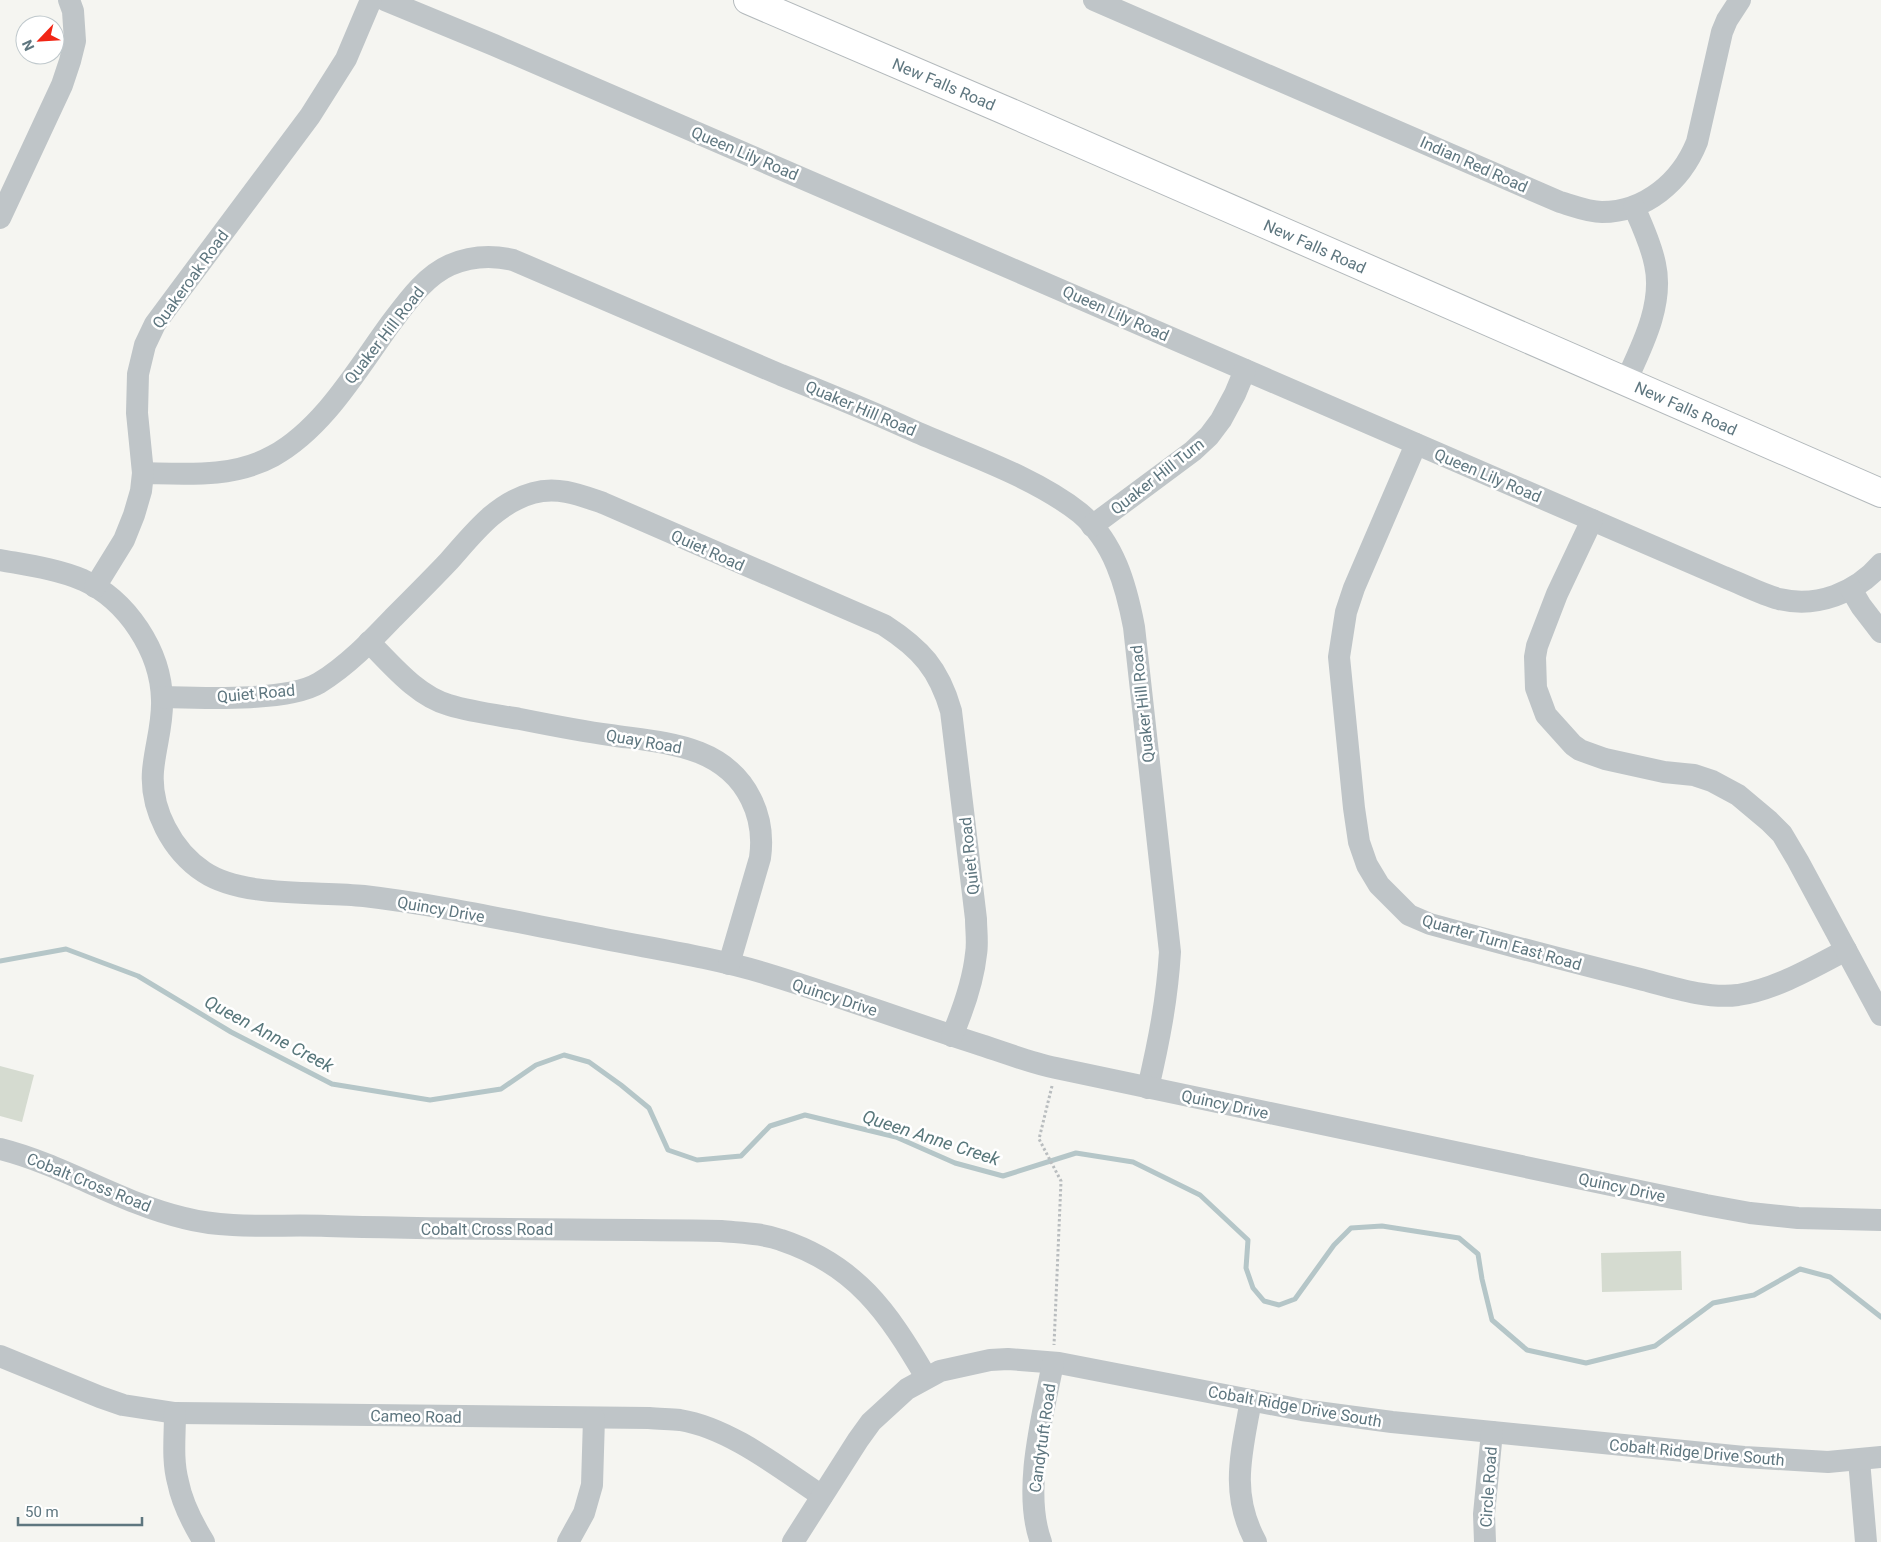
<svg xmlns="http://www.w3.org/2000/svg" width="1881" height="1542" font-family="Roboto,sans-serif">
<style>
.green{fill:#d5dbd0}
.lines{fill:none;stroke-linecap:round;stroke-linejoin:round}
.stream{stroke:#b5c6c8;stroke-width:5}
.major-casing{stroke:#b3b9bc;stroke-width:30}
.path{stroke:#b9bdbf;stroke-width:3;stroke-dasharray:2.5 2.5;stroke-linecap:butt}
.minor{stroke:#bfc5c8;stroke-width:22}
.major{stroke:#fff;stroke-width:28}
.labels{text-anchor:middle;stroke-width:5;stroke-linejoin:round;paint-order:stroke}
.street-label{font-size:16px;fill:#5e767f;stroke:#fff}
.water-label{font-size:18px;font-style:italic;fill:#58777b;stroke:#fff}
</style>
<rect width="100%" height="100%" fill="#f5f5f1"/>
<g class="green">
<polygon points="0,1066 34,1075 22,1122 0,1116"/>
<polygon points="1681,1251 1682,1290 1602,1292 1601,1253"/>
</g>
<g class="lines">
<polyline class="stream" points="0,961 66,949 138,976 231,1032 332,1084 430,1100 501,1089 536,1065 564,1055 589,1062 621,1085 649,1108 668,1150 697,1160 741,1156 770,1126 805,1115 896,1137 955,1163 1003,1176 1076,1153 1133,1162 1200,1195 1248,1240 1246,1268 1253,1288 1264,1301 1279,1305 1295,1299 1334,1245 1351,1228 1382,1226 1459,1238 1478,1254 1482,1279 1492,1320 1527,1350 1586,1363 1655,1346 1713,1303 1754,1295 1800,1269 1830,1277 1881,1317"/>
<defs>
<polyline id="major" points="748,0 1002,109 1881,493"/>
</defs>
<use href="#major" class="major-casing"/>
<polyline class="path" points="1052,1086 1039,1139 1061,1181 1054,1345"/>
<g class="minor">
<path d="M385,0L494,45L1724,577C1742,584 1761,594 1779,599C1817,608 1856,593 1881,564"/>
<path d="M1094,0L1560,202C1574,206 1588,212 1602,212C1645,212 1681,182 1697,142L1722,32L1727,20L1740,0"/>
<polyline points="0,218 62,85 70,61 75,41 73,11 69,0"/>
<path d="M1626,381C1642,346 1664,304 1655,264C1651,244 1642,225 1634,207"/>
<path d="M1416,444L1354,588L1346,612L1339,657L1354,808L1359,842L1367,865L1379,885L1409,915L1430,924C1500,943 1570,962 1640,979C1671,987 1706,999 1738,995C1776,989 1812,968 1846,950"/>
<path d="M143,473C188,474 233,478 273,456C324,428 358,368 391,323C407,302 425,276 450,265C471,256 492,255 513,260C603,298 692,337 781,375C826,393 870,411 914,431C966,454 1035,477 1080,513C1114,542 1126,585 1134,627L1170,952C1167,1000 1159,1041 1148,1088"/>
<polyline points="1592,520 1557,594 1537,646 1535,657 1536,688 1546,715 1573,745 1580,750 1605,759 1664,772 1694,775 1712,781 1738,795 1769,821 1782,834 1798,861 1881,1015"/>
<polyline points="1092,526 1193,451 1209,436 1221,420 1235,394 1245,370"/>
<path d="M0,560C27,565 57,569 83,580C127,600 161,651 162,700C163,724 155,747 153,771C150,809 172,851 204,872C243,898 318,891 364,896C440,905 515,922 590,936C648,948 707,956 764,973C837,995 908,1022 981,1045C1006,1053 1031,1063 1056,1068L1706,1205L1750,1213L1798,1218L1881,1220"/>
<polyline points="95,587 124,540 134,515 141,491 143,473 137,413 138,374 145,345 155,324 178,293 310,116 346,59 371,0"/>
<polyline points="1851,589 1861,606 1881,632"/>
<path d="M369,642C392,665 417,696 449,705C472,712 497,715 520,719C550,725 580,731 610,735C663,743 724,744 751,799C761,819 763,837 760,858L729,964"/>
<path d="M162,697C202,698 287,702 319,683C347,666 371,641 393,618C412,599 431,580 449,561C473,534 496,503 533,493C558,486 580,495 603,503L884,625C921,649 939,669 951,711L976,919C976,930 978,943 976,954C973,983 963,1010 952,1036"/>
<path d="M0,1149C64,1165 120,1203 184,1218C230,1230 280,1224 327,1226C458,1230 590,1229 721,1231C741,1233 762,1233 781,1240C856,1265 888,1312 926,1377"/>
<path d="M0,1356L100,1397L123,1405L175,1413L649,1418C659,1419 670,1419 680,1420C730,1428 781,1469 822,1496"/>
<path d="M1251,1400C1242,1451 1229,1493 1256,1542"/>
<path d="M175,1413C175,1436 172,1460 178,1482C182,1503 193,1524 204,1542"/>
<polyline points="1859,1460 1866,1542"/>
<polyline points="568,1542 584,1513 592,1485 594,1418"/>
<polyline points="793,1542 858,1440 871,1422 907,1389 940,1371 990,1360 1008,1359 1059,1363 1302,1410 1392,1422 1744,1457 1828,1462 1881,1457"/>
<path d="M1041,1542C1022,1491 1043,1415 1053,1363"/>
<polyline points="1485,1542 1484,1514 1492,1432"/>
</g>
<use href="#major" class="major"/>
</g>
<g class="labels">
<g class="street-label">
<text transform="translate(944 84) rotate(23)" y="6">New Falls Road</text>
<text transform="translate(745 153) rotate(23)" y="6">Queen Lily Road</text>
<text transform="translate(1474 164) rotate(24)" y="6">Indian Red Road</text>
<text transform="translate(1315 246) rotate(24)" y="6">New Falls Road</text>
<text transform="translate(190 279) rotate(-54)" y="6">Quakeroak Road</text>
<text transform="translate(1116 313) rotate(24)" y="6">Queen Lily Road</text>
<text transform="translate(384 335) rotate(-52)" y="6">Quaker Hill Road</text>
<text transform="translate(861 408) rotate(23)" y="6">Quaker Hill Road</text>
<text transform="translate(1686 408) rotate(24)" y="6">New Falls Road</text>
<text transform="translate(1488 475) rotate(23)" y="6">Queen Lily Road</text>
<text transform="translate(1157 476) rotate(-38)" y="6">Quaker Hill Turn</text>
<text transform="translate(708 550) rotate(24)" y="6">Quiet Road</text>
<text transform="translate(256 693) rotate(-5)" y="6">Quiet Road</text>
<text transform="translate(1142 704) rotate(-96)" y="6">Quaker Hill Road</text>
<text transform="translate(644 741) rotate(10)" y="6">Quay Road</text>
<text transform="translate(969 856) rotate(-96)" y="6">Quiet Road</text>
<text transform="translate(441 909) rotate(10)" y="6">Quincy Drive</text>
<text transform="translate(1502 942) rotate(16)" y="6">Quarter Turn East Road</text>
<text transform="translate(835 997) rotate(18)" y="6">Quincy Drive</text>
<text transform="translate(1225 1104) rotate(12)" y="6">Quincy Drive</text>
<text transform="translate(89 1182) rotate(22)" y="6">Cobalt Cross Road</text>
<text transform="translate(1622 1187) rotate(12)" y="6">Quincy Drive</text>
<text x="487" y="1235">Cobalt Cross Road</text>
<text transform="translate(1295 1406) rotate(10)" y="6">Cobalt Ridge Drive South</text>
<text transform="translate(416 1416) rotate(1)" y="6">Cameo Road</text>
<text transform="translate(1042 1438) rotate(-82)" y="6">Candytuft Road</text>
<text transform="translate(1697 1452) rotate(5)" y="6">Cobalt Ridge Drive South</text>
<text transform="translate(1488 1487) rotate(-86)" y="6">Circle Road</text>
</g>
<g class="water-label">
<text transform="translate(269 1034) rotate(28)" y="6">Queen Anne Creek</text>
<text transform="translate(931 1138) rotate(18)" y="6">Queen Anne Creek</text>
</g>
</g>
<g transform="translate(40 40) rotate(245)"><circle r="24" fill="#ffffff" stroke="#bfc8cc"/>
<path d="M0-4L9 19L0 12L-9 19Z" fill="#f12515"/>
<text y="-8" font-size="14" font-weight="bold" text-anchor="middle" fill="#5e767f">N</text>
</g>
<path d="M18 1517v8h124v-8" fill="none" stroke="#5e767f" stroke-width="2.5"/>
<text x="25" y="1517" font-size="15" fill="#5e767f" stroke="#ffffff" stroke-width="4" paint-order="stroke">50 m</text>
</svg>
